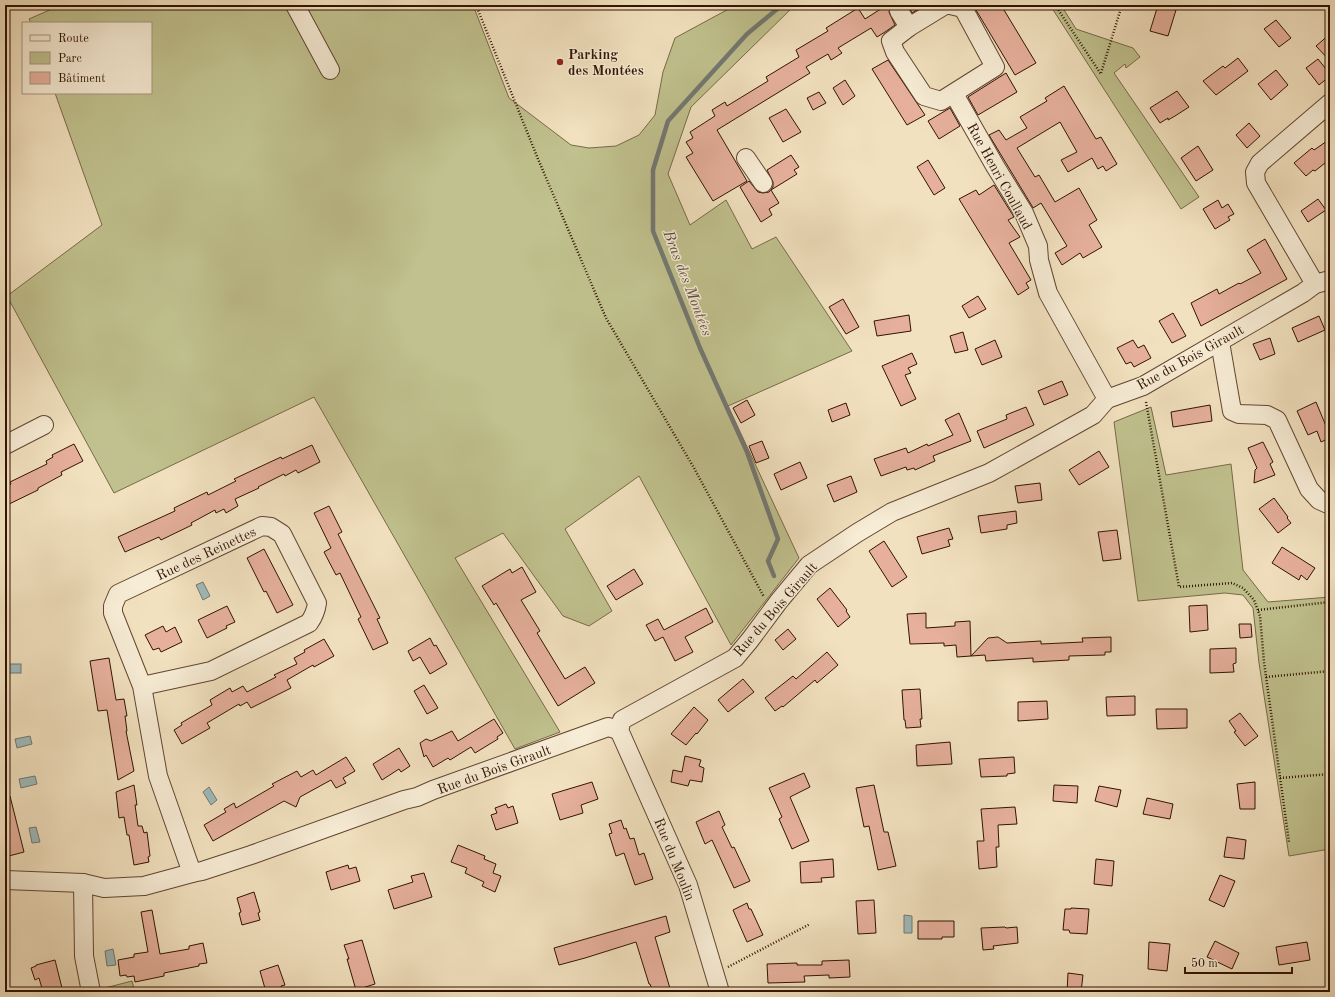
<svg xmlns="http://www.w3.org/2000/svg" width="1335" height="997" font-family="'Old Standard TT',serif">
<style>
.green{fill:#c0c18e;stroke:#786a48}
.water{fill:#9fbbbc;stroke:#737872}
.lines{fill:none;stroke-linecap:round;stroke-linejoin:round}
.stream{stroke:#737872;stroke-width:4.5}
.building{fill:#e6b09c;stroke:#311302}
.minor-casing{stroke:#614631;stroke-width:20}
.path{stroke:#311302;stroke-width:2.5;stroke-dasharray:1 2;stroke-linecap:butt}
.minor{stroke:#f7ecd5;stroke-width:18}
.poi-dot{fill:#8f2418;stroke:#f7ecd5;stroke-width:1.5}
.labels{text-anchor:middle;stroke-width:3;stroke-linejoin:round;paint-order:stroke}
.poi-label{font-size:14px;font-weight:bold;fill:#311302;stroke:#f7ecd5;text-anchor:start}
.street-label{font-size:14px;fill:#311302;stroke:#f7ecd5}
.water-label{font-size:15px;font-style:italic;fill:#584e43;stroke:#f7ecd5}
</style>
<rect width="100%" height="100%" fill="#f2e1bf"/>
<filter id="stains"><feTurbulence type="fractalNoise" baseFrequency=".005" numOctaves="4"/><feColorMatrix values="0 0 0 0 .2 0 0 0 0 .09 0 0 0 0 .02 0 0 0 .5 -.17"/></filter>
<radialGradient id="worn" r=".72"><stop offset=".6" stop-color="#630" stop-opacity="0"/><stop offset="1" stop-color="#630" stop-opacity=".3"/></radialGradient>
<g class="green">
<polygon points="61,5 473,5 509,98 571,145 589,148 616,146 639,135 655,115 663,72 675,38 736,5 795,5 691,107 668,174 690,225 726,200 752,249 776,237 852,351 728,406 799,558 731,645 639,476 565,529 612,611 589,626 563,616 503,533 455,558 560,732 515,749 314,397 114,493 7,296 102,225 55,93 151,93 151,23 31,23 29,19"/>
<polygon points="1050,5 1061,5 1076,29 1133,48 1140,57 1126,68 1125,64 1114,73 1199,197 1181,209"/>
<polygon points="1151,407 1166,475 1231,464 1243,570 1268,602 1330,597 1330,849 1289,856 1259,663 1253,608 1243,595 1225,593 1138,601 1114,422"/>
<polygon points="132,981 135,992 102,992 101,989"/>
</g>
<g class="water">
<polygon points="203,582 210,596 203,600 196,585"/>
<rect x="5" y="664" width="16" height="9"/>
<polygon points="30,736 32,744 17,748 15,739"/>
<polygon points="35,776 37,784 21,788 19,779"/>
<polygon points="209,787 217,800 211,805 203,792"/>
<polygon points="36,827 40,842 32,843 29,828"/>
<polygon points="904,915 912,916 912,933 904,933"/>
<polygon points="113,949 116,965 107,966 105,951"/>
</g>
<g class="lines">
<polyline class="stream" points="774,576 768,561 778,539 747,452 700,348 653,231 653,170 668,121 747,34 782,5"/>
</g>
<g class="building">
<polygon points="887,5 891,5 889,12 895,25 885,32 877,37 871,28 838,48 842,53 831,60 828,54 806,67 810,73 717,130 747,181 713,201 686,157 693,153 686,142 693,138 690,132 715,116 712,110 725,102 727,106 768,81 766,77 799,57 796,50 828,31 826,28 858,8 865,19"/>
<polygon points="908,5 925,5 912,13"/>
<polygon points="973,5 1001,5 1036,63 1015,75"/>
<polygon points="1158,5 1176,10 1168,36 1150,31"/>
<polygon points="1276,20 1291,38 1279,47 1264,29"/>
<polygon points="1330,34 1330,61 1316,46"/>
<polygon points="1238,58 1248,71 1216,95 1203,81 1223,66 1225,68"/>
<polygon points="1318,59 1330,74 1330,76 1319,85 1306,68"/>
<polygon points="888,60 925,115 907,125 872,69"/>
<polygon points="1276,70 1288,85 1271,100 1258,84"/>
<polygon points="1006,73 1017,92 978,115 968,97"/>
<polygon points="845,80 855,96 843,105 833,88"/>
<polygon points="1064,86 1096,139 1101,137 1117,164 1106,171 1103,166 1098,169 1092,158 1068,172 1061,160 1077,152 1060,122 1017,148 1035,177 1039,175 1055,202 1079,188 1097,220 1089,225 1102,247 1083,258 1080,253 1062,265 1055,253 1067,246 1041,203 1033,208 1032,206 989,135 999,130 1006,140 1027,128 1020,117 1047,101 1045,98"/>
<polygon points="1177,91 1189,107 1175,116 1168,120 1168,118 1160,123 1150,108"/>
<polygon points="819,92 826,103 813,110 807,98"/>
<polygon points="950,108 960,126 939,139 928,121"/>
<polygon points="786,109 801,132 783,142 769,118"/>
<polygon points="1249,123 1260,136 1247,148 1236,135"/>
<polygon points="1330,139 1330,159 1315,171 1313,170 1306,176 1294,163 1312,148 1314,150"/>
<polygon points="1198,146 1213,170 1196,181 1181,158"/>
<polygon points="791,155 799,167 794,170 797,174 771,190 779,203 769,209 772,215 761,222 740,187 749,181 758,192 763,193 769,192 773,187 773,182 767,170"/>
<polygon points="928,160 945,188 934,195 917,167"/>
<polygon points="994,185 1014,217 1008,220 1020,237 1009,243 1031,280 1026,283 1029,288 1018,295 959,199 976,190 979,195"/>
<polygon points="1318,199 1326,210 1308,222 1301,211"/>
<polygon points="1218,200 1222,208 1228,204 1234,214 1228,217 1230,220 1215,229 1203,209"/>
<polygon points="1265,239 1287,279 1201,326 1191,303 1217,289 1219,294 1239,283 1240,284 1261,273 1247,250"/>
<polygon points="978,296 986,309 969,318 962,306"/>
<polygon points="843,299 859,327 846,334 829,307"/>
<polygon points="1173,313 1186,336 1172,343 1159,321"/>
<polygon points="909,315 911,331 877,336 874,321"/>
<polygon points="1319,316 1325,330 1298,342 1292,328"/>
<polygon points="963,332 968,350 955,353 950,336"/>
<polygon points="1270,338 1275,354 1260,360 1253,344"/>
<polygon points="995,340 1002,357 982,365 975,349"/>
<polygon points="1133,340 1138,348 1144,345 1151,358 1134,367 1131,362 1126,364 1117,348"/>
<polygon points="912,353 917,364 908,368 911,373 905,375 916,399 901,406 882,366"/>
<polygon points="1062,381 1068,395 1044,405 1038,391"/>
<polygon points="747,400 755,415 741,423 733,408"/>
<polygon points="1316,402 1326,426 1330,425 1330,438 1321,442 1317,431 1308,435 1297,411"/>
<polygon points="846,403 850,415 832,422 828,410"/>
<polygon points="1210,405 1212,421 1173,427 1171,412"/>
<polygon points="1026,407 1034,425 984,448 977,431 1007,419 1006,415"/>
<polygon points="959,413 971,441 933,456 935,461 926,465 915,470 914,468 907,470 906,467 881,476 874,459 906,448 908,453 927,444 928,446 953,435 945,420"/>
<polygon points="762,441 769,458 756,463 749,446"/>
<polygon points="1263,442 1273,462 1270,464 1275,475 1254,483 1255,470 1257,468 1248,448"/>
<polygon points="74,444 83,461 61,472 62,475 38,488 38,490 5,506 5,487 11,484 10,482 47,464 46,461 53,457 52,455"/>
<polygon points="312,445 320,462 298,473 296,470 285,476 284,474 258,487 259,488 235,499 238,506 226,513 224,509 216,513 215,510 191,523 192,525 161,540 159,537 125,552 118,537 175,511 174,508 207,492 208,495 236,481 234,479 281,457 282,459"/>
<polygon points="1099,451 1109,467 1079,485 1069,470"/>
<polygon points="800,462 807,478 781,490 774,474"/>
<polygon points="851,476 857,492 834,502 827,485"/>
<polygon points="1040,483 1042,500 1018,503 1015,486"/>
<polygon points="1274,498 1288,517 1287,518 1291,523 1278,533 1259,509"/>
<polygon points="329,506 342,532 338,534 380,618 377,619 388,643 373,650 358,619 361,617 340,573 336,575 324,552 331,548 314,513"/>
<polygon points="1016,511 1017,523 1007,525 1007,529 981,533 978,516"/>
<polygon points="949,528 953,539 948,540 950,546 922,554 917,537"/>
<polygon points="1117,530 1121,559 1103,561 1098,532"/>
<polygon points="884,541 907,577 892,587 869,551"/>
<polygon points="1282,547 1315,568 1307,580 1301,575 1299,580 1272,563"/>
<polygon points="264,549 293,605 277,613 266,591 264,592 247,558"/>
<polygon points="522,567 536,592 521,600 540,631 537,633 565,679 585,667 595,683 558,706 496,603 494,605 482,586 510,569 512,573"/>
<polygon points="634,569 643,584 616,600 607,586"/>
<polygon points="830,588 847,610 846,611 850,617 838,627 817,599"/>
<polygon points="1207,605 1208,630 1190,632 1189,606"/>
<polygon points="227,606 235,622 226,626 227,628 207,638 198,620"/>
<polygon points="706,608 713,622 685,637 693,652 675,661 663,637 655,641 646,625 658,619 664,630"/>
<polygon points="926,613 926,628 955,626 955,622 970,621 971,656 988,638 998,637 1007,643 1041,641 1041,644 1083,642 1082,638 1111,637 1111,652 1105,652 1105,655 1069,656 1069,660 1033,662 1033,658 986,661 985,655 957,657 956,645 944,646 944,643 910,644 907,614"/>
<polygon points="1239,624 1251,624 1252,637 1240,638"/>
<polygon points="163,626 166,632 175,627 182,642 161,652 159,648 153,650 145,635"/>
<polygon points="788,629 796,639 783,650 775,640"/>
<polygon points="430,638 434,646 436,645 447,664 430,674 420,657 413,661 408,651"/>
<polygon points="324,639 334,656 314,667 313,665 287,680 291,688 251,708 247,702 240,706 239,704 207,723 210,728 182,744 174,730 182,725 181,723 212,705 210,700 230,688 232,692 243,686 247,692 276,677 274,675 297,664 294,658 305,652 304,650"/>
<polygon points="1236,648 1236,663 1233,664 1234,672 1210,673 1210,649"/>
<polygon points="827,652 838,665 817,683 815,680 783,707 782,706 775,711 765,698 793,676 796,679"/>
<polygon points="109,658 116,700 124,699 127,716 125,716 127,731 126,731 134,771 118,780 107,710 98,711 90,661"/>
<polygon points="743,679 754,692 728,712 718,700"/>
<polygon points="424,685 438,708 427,714 414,691"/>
<polygon points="920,689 922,719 920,719 921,727 906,728 905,720 904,720 902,690"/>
<polygon points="1135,696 1135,715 1107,716 1106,697"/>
<polygon points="1047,701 1048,719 1018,721 1018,702"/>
<polygon points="694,707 708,720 697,734 696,733 686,745 671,734"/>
<polygon points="1156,709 1187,709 1187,728 1157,729"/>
<polygon points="1240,713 1258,736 1245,746 1234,732 1236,731 1229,721"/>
<polygon points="494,719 503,733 497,737 498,739 475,753 471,747 450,760 448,758 433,767 426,755 424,757 420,743 426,739 431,741 452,731 458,741"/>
<polygon points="950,742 952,764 917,766 916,745"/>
<polygon points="399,748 410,766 401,772 399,769 382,780 373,764"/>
<polygon points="685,756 701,760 699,766 704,768 702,782 690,780 688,786 671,782 673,770 682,772"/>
<polygon points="346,757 355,771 343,778 346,783 336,788 331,780 300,797 296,807 284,801 213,841 204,825 226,812 224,809 234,803 236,808 274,786 272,784 297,771 301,777 313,770 316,775"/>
<polygon points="1014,757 1015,773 1007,774 1007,776 981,777 979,759"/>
<polygon points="804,773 810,787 790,797 809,841 792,849 779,819 782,817 769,788"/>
<polygon points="592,782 598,799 581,805 583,813 560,820 552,794"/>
<polygon points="1255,782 1255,809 1240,809 1237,784"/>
<polygon points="134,785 137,805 135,805 138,826 142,826 144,833 147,832 150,856 148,857 149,862 134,865 129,835 127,835 124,817 119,818 116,792"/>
<polygon points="874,785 884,832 888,832 896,866 878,870 869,826 864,827 856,788"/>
<polygon points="1054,785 1078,786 1077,803 1053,801"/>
<polygon points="1099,786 1121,790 1117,807 1095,801"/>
<polygon points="5,796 10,796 24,852 5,857"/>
<polygon points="1147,798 1173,804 1170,819 1143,814"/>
<polygon points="506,804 508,808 513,806 518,823 496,830 491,815 497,813 495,808"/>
<polygon points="1015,807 1017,824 998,825 999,847 996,847 997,867 979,869 977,841 984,841 981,809"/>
<polygon points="719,811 725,825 722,827 732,848 734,847 750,881 734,888 712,840 705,844 696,822"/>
<polygon points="621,820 624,829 626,828 630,839 634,838 639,855 644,853 653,879 635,885 624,853 616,856 609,834 612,833 609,824"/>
<polygon points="1227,837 1246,840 1244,859 1224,857"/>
<polygon points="458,845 485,856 484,859 496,864 493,873 501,876 495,892 482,886 484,882 465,873 467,868 451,862"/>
<polygon points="833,859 834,877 821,878 822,882 801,883 800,862"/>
<polygon points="1096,859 1114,861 1112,886 1094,884"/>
<polygon points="348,865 349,869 356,867 360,881 331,890 326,872"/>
<polygon points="424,873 432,897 394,909 388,890 413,882 411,876"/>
<polygon points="1220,875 1235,881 1224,907 1209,900"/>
<polygon points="254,892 260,912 258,913 260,920 242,925 239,913 241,912 237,898"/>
<polygon points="874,900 876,933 858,934 856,901"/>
<polygon points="747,903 749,909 751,909 763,935 747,942 733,910"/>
<polygon points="1071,908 1089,909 1087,934 1070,933 1069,930 1063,930 1065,909 1071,909"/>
<polygon points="152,910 160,954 189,949 189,946 203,943 207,963 199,964 199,966 164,973 164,976 135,982 134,976 127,977 126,975 120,976 118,960 134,957 134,954 148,952 141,912"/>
<polygon points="666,916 670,932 655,937 671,992 653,992 650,984 649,984 636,942 585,958 559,965 554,948"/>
<polygon points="918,921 954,921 954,937 942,937 942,939 918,939"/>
<polygon points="1005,927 1006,928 1017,927 1018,943 993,946 994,949 983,950 981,928"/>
<polygon points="362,940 375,984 356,990 347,959 349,959 344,945"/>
<polygon points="1215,941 1239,953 1232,969 1207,957"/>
<polygon points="1149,942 1170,944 1167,971 1148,969"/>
<polygon points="1307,942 1310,960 1279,965 1276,947"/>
<polygon points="55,960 63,992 43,992 39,978 35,980 31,968 36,966 36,965"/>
<polygon points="849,960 850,977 829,978 829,975 804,976 805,982 768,983 767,964 797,963 797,965 822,965 822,961"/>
<polygon points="278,965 285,985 281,986 283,992 266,992 260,971"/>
<polygon points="1068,973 1083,975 1081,992 1067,992"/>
</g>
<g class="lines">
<defs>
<g id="minor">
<polyline points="295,5 330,70"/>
<polyline points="945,5 909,27 891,41 895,52 924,96 941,101 995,67 963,8 950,5"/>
<polyline points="899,11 909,27"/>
<polyline points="954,94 995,166 1024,213 1038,246 1039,260 1048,293 1107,399"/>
<polyline points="746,158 763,183"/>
<polyline points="1315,284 1256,183 1255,172 1260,163 1330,103"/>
<polyline points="1220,342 1232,411 1239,414 1267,415 1277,420 1309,489 1319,500 1330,505"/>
<polyline points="5,445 44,425"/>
<path d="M142,686L113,613V606L118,594L262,526L271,527L282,534L317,603C316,611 314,616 309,623L211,671L142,686L158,776L192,873"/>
<polyline points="619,730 622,720 735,658 750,640 779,601 809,565 857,533 892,512 989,473 1093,415 1107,399 1143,386 1303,293 1315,284 1330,280"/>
<polyline points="619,730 688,885 720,992"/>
<polyline points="5,880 83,883 104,888 144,886 192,873 202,871 251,855 404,800 417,797 433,790 608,727 619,730"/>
<polyline points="83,883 84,956 91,992"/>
</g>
</defs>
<use href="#minor" class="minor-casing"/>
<g class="path">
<polyline points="476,5 538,159 606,318 694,468 764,597"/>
<polyline points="1055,5 1101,74"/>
<polyline points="1101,73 1122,5"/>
<polyline points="1146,402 1179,587 1232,583 1243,588 1254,600 1260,616 1264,662 1289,842"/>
<polyline points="1258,610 1330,602"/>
<polyline points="1266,677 1330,671"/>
<polyline points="1280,778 1330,774"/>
<polyline points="728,967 810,924"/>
</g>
<use href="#minor" class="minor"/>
</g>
<circle class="poi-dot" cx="560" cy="62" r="4"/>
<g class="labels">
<g class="poi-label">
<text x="568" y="59">Parking<tspan x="568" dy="16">des Montées</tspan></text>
</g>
<g class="street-label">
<text transform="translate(1000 176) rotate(61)" y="5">Rue Henri Coullaud</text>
<text transform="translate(1190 357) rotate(-29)" y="5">Rue du Bois Girault</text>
<text transform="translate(206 553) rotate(-25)" y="5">Rue des Reinettes</text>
<text transform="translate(775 609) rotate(-49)" y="5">Rue du Bois Girault</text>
<text transform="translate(494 769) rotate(-20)" y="5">Rue du Bois Girault</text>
<text transform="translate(675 859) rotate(68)" y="5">Rue du Moulin</text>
</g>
<g class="water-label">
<text transform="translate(688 283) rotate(69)" y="5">Bras des Montées</text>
</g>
</g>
<rect width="1335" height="997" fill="none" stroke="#f2e1bf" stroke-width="20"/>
<rect x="6" y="6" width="1323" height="985" fill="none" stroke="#311302" stroke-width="2"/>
<rect x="10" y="10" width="1315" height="977" fill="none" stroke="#311302"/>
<rect x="22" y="22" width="130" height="72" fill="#f7ecd5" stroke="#a89581"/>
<rect x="30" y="35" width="20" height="6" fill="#f7ecd5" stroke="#a89581"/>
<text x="58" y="42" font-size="12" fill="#311302">Route</text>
<rect x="30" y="52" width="20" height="12" fill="#c0c18e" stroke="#a89581"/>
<text x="58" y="62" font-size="12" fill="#311302">Parc</text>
<rect x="30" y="72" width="20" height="12" fill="#e6b09c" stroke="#a89581"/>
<text x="58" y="82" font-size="12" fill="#311302">Bâtiment</text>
<path d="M1185 967v6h107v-6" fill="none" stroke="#311302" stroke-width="2"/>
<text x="1191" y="967" font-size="12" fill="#311302" stroke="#f7ecd5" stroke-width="3" paint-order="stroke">50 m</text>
<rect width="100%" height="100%" filter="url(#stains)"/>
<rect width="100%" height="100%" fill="url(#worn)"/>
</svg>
